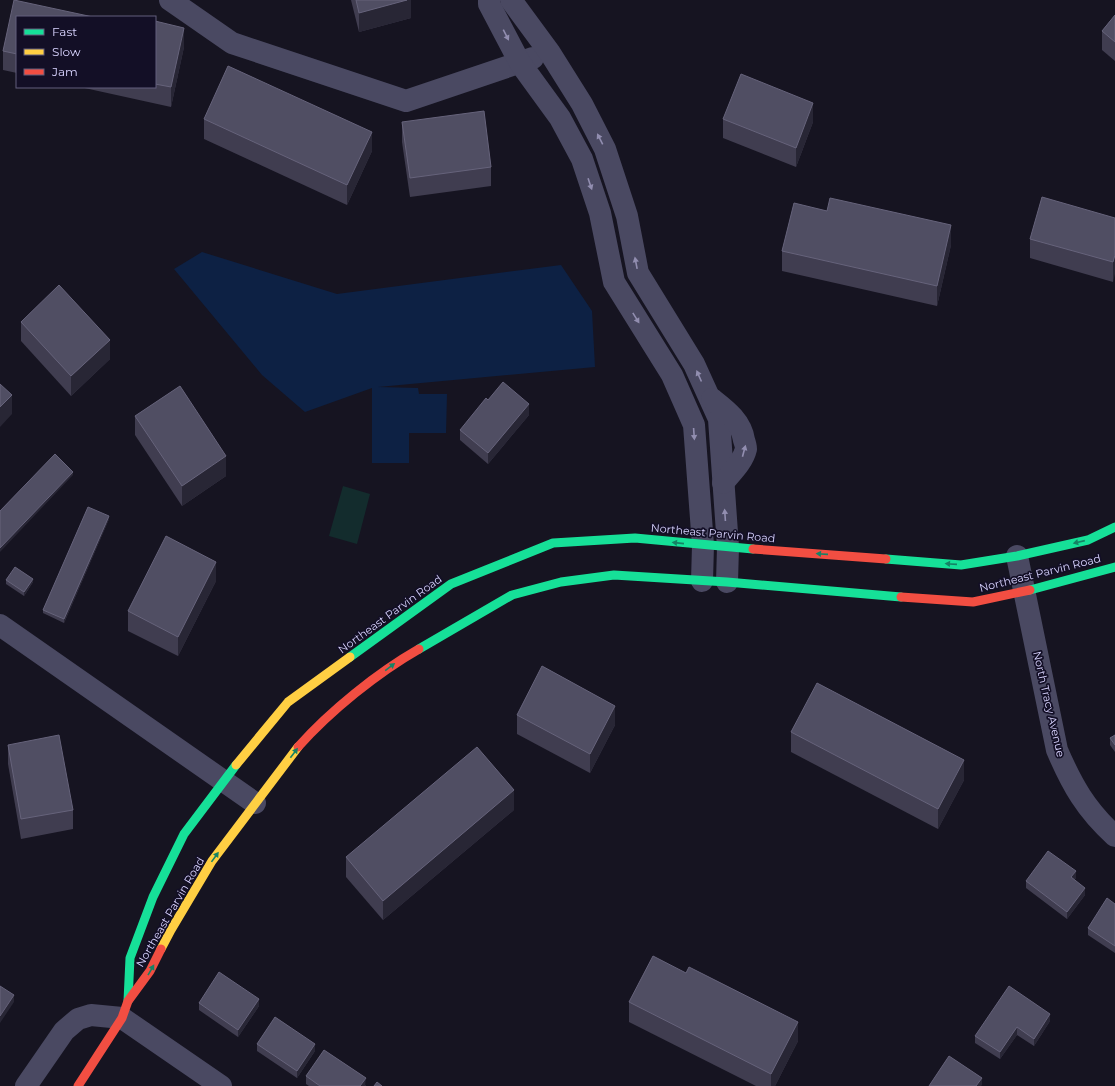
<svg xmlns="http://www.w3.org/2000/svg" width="1115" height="1086" font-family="Montserrat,sans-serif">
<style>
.green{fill:#132c2d}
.water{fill:#0d2144}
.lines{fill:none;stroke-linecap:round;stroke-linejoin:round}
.street{stroke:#4a4962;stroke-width:22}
.fast{stroke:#16e098;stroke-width:9}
.slow{stroke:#ffcf43;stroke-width:9}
.jam{stroke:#f24e42;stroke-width:9}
.wall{fill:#403d50}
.shaded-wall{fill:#282635}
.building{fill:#504e63;stroke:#66637b}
.oneway{fill:#928eb0}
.oneway2{fill:#158265}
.labels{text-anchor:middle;stroke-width:3.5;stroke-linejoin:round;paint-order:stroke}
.street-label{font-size:11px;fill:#d9d4ff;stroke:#130f26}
</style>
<rect width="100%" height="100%" fill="#161421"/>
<polygon class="green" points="343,486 370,494 357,544 329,536"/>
<polygon class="water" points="202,252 337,294 561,265 592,311 595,367 378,387 418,388 419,394 447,394 446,433 409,433 409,463 372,463 372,388 305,412 262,375 174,269"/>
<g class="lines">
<g class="street">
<polyline points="170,0 232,43 406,101 533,58"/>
<polyline points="489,0 489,4 520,63 560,118 582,159 600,213 614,282 672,375 694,425 703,545 702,581"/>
<polyline points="511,0 550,53 582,104 605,149 627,216 638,273 694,364 719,419 728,547 727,582"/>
<path d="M712,399C726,410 741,421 744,440C745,443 746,446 746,449C743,462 731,473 723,483"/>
<path d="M1017,556L1057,750C1072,785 1086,810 1115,836"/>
<polyline points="0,625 255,803"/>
<polyline points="26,1086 64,1031 78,1019 91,1015 122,1018 221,1086"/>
</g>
<g class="fast">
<polyline points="886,559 961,565 1017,556 1088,540 1115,527"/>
<polyline points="1030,590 1115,567"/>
<polyline points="419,649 512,595 561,582 614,575 727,582 901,597"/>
<polyline points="350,657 451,584 553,543 635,538 753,549"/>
<polyline points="128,1001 130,958 153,897 184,834 236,765"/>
</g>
<g class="slow">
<polyline points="236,765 288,702 350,657"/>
<polyline points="161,949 171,930 212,861 298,747"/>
</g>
<g class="jam">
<polyline points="753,549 886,559"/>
<polyline points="901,597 973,602 1030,590"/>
<path d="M298,747C330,711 377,673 419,649"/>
<polyline points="78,1086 122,1018 128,1001 150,971 161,949"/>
</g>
</g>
<g class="wall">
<polygon points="351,0 411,0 411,18 359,32"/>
<polygon points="1115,15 1115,61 1102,50 1102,31"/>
<polygon points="17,17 17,73 3,70 3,51"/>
<polygon points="155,21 184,47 171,107 80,87 155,87"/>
<polygon points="204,119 372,151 347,205 204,139"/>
<polygon points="723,119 813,122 796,167 723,138"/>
<polygon points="402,122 491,167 491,186 410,197 402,142"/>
<polygon points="1115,218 1113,282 1030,258 1030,239"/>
<polygon points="951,245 937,306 782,271 782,251"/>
<polygon points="21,322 110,359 71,396 21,341"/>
<polygon points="529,415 488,464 460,440 460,430"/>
<polygon points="135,416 226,476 182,506 135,435"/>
<polygon points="109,519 64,623 43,613 43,610"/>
<polygon points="6,580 33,582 24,596 6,584"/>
<polygon points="216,581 178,656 128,631 128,611"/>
<polygon points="517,715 615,725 590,773 517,734"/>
<polygon points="791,732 964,780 938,829 791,752"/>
<polygon points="1115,735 1115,752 1110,745 1110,738"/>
<polygon points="8,745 73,810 73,829 21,839 8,764"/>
<polygon points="514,810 383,920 346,877 346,857"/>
<polygon points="1076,878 1074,880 1085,895 1067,919 1026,888 1026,881"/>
<polygon points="1115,904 1115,953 1088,935 1088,928"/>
<polygon points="629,1002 798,1041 775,1086 756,1086 629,1022"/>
<polygon points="199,1003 259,1006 238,1037 199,1010"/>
<polygon points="1050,1021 1034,1046 1017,1035 1000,1059 975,1043 975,1036"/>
<polygon points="257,1044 315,1051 297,1078 257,1051"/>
<polygon points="306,1076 366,1085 365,1086 309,1086 306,1084"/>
</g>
<g class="shaded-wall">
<polygon points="407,0 411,0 411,18 359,32 359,13"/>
<polygon points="184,28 184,47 171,107 171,87"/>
<polygon points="813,103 813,122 796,167 796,148"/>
<polygon points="372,132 372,151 347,205 347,185"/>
<polygon points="951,225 951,245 937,306 937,286"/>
<polygon points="1115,255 1115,274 1113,282 1113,262"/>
<polygon points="110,340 110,359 71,396 71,376"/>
<polygon points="12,395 12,414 0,427 0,407"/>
<polygon points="529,404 529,415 488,464 488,453"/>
<polygon points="226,456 226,476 182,506 182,486"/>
<polygon points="73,472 73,475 0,552 0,548"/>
<polygon points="109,516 109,519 64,623 64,619"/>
<polygon points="216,562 216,581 178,656 178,637"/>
<polygon points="33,579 33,582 24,596 24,592"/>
<polygon points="615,706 615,725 590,773 590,754"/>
<polygon points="964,760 964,780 938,829 938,809"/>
<polygon points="514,790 514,810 383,920 383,901"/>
<polygon points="1076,871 1076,878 1071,885 1071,877"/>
<polygon points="1085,888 1085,895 1067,919 1067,912"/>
<polygon points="14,995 14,1002 0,1023 0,1016"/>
<polygon points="259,999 259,1006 238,1037 238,1030"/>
<polygon points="1050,1014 1050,1021 1034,1046 1034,1039"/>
<polygon points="798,1022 798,1041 775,1086 771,1086 771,1074"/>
<polygon points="1017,1027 1017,1035 1000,1059 1000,1052"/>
<polygon points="315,1044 315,1051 297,1078 297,1071"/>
<polygon points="366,1078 365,1086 360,1086"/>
<polygon points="982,1078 982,1085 981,1086 976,1086"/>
</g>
<g class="building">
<polygon points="14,0 93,17 17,17 17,54 3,51"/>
<polygon points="356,0 407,0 359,13"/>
<polygon points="1115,15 1115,42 1102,31"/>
<polygon points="155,21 184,28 171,87 155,84"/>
<polygon points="228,66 372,132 347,185 204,119"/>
<polygon points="741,74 813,103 796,148 723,119"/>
<polygon points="484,111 491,167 410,178 402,122"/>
<polygon points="1042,197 1115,218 1115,255 1113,262 1030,239"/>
<polygon points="830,198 951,225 937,286 782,251 794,203 827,211"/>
<polygon points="59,285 110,340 71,376 21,322"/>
<polygon points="503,382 529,404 488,453 460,430 486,398 488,400"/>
<polygon points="0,384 12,395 0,407"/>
<polygon points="180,386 226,456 182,486 135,416"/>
<polygon points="55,454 73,472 0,548 0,511"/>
<polygon points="88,507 109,516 64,619 43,610"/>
<polygon points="166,536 216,562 178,637 128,611"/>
<polygon points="15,567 33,579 24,592 6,580"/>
<polygon points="542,666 615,706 590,754 517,715"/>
<polygon points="817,683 964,760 938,809 791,732"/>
<polygon points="59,735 73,810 21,819 8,745"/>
<polygon points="1115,735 1115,745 1110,738"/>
<polygon points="477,747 514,790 383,901 346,857"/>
<polygon points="1048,851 1076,871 1071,877 1085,888 1067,912 1026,881"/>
<polygon points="1107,898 1115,904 1115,946 1088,928"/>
<polygon points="653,956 686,973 689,967 798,1022 771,1074 629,1002"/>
<polygon points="219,972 259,999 238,1030 199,1003"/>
<polygon points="0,986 14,995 0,1016"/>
<polygon points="1009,986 1050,1014 1034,1039 1017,1027 1000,1052 975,1036"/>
<polygon points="275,1017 315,1044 297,1071 257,1044"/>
<polygon points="324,1050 366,1078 360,1086 320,1086 306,1076"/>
<polygon points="949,1056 982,1078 976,1086 929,1086"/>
<polygon points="377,1082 382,1086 374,1086"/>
</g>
<defs><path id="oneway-solid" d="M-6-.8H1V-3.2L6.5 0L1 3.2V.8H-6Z"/></defs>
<g class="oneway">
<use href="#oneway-solid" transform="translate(506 35) rotate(63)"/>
<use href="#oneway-solid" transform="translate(600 139) rotate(-117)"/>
<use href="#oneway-solid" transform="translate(590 184) rotate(71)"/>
<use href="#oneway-solid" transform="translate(636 263) rotate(-101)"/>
<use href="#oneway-solid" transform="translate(636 318) rotate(58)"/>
<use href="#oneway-solid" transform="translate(699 376) rotate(-114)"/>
<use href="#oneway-solid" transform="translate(694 434) rotate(86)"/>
<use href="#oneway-solid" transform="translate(744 451) rotate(-75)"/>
<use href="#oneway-solid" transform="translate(725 515) rotate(-94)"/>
</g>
<g class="oneway2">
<use href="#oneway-solid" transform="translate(1079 542) rotate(167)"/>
<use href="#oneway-solid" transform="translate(678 543) rotate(-174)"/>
<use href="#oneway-solid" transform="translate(822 554) rotate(-176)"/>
<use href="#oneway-solid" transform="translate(951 564) rotate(-176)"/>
<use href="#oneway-solid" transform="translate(390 667) rotate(-37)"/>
<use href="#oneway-solid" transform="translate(294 753) rotate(-53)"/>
<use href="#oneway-solid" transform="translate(215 857) rotate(-54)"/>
<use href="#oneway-solid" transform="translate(151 970) rotate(-60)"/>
</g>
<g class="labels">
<g class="street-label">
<text transform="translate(713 533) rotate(5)" y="4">Northeast Parvin Road</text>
<text transform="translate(1040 573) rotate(-14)" y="4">Northeast Parvin Road</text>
<text transform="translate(390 614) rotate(-36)" y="4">Northeast Parvin Road</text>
<text transform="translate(1049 704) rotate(77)" y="4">North Tracy Avenue</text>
<text transform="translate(170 912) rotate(-60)" y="4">Northeast Parvin Road</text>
</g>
</g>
<rect x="16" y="16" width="140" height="72" fill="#130f26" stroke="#625e7d"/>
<rect x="24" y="29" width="20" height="6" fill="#16e098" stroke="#625e7d"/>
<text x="52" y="36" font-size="12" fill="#d9d4ff">Fast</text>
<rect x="24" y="49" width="20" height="6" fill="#ffcf43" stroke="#625e7d"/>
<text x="52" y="56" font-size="12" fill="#d9d4ff">Slow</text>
<rect x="24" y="69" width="20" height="6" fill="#f24e42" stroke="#625e7d"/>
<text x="52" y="76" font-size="12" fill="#d9d4ff">Jam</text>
</svg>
